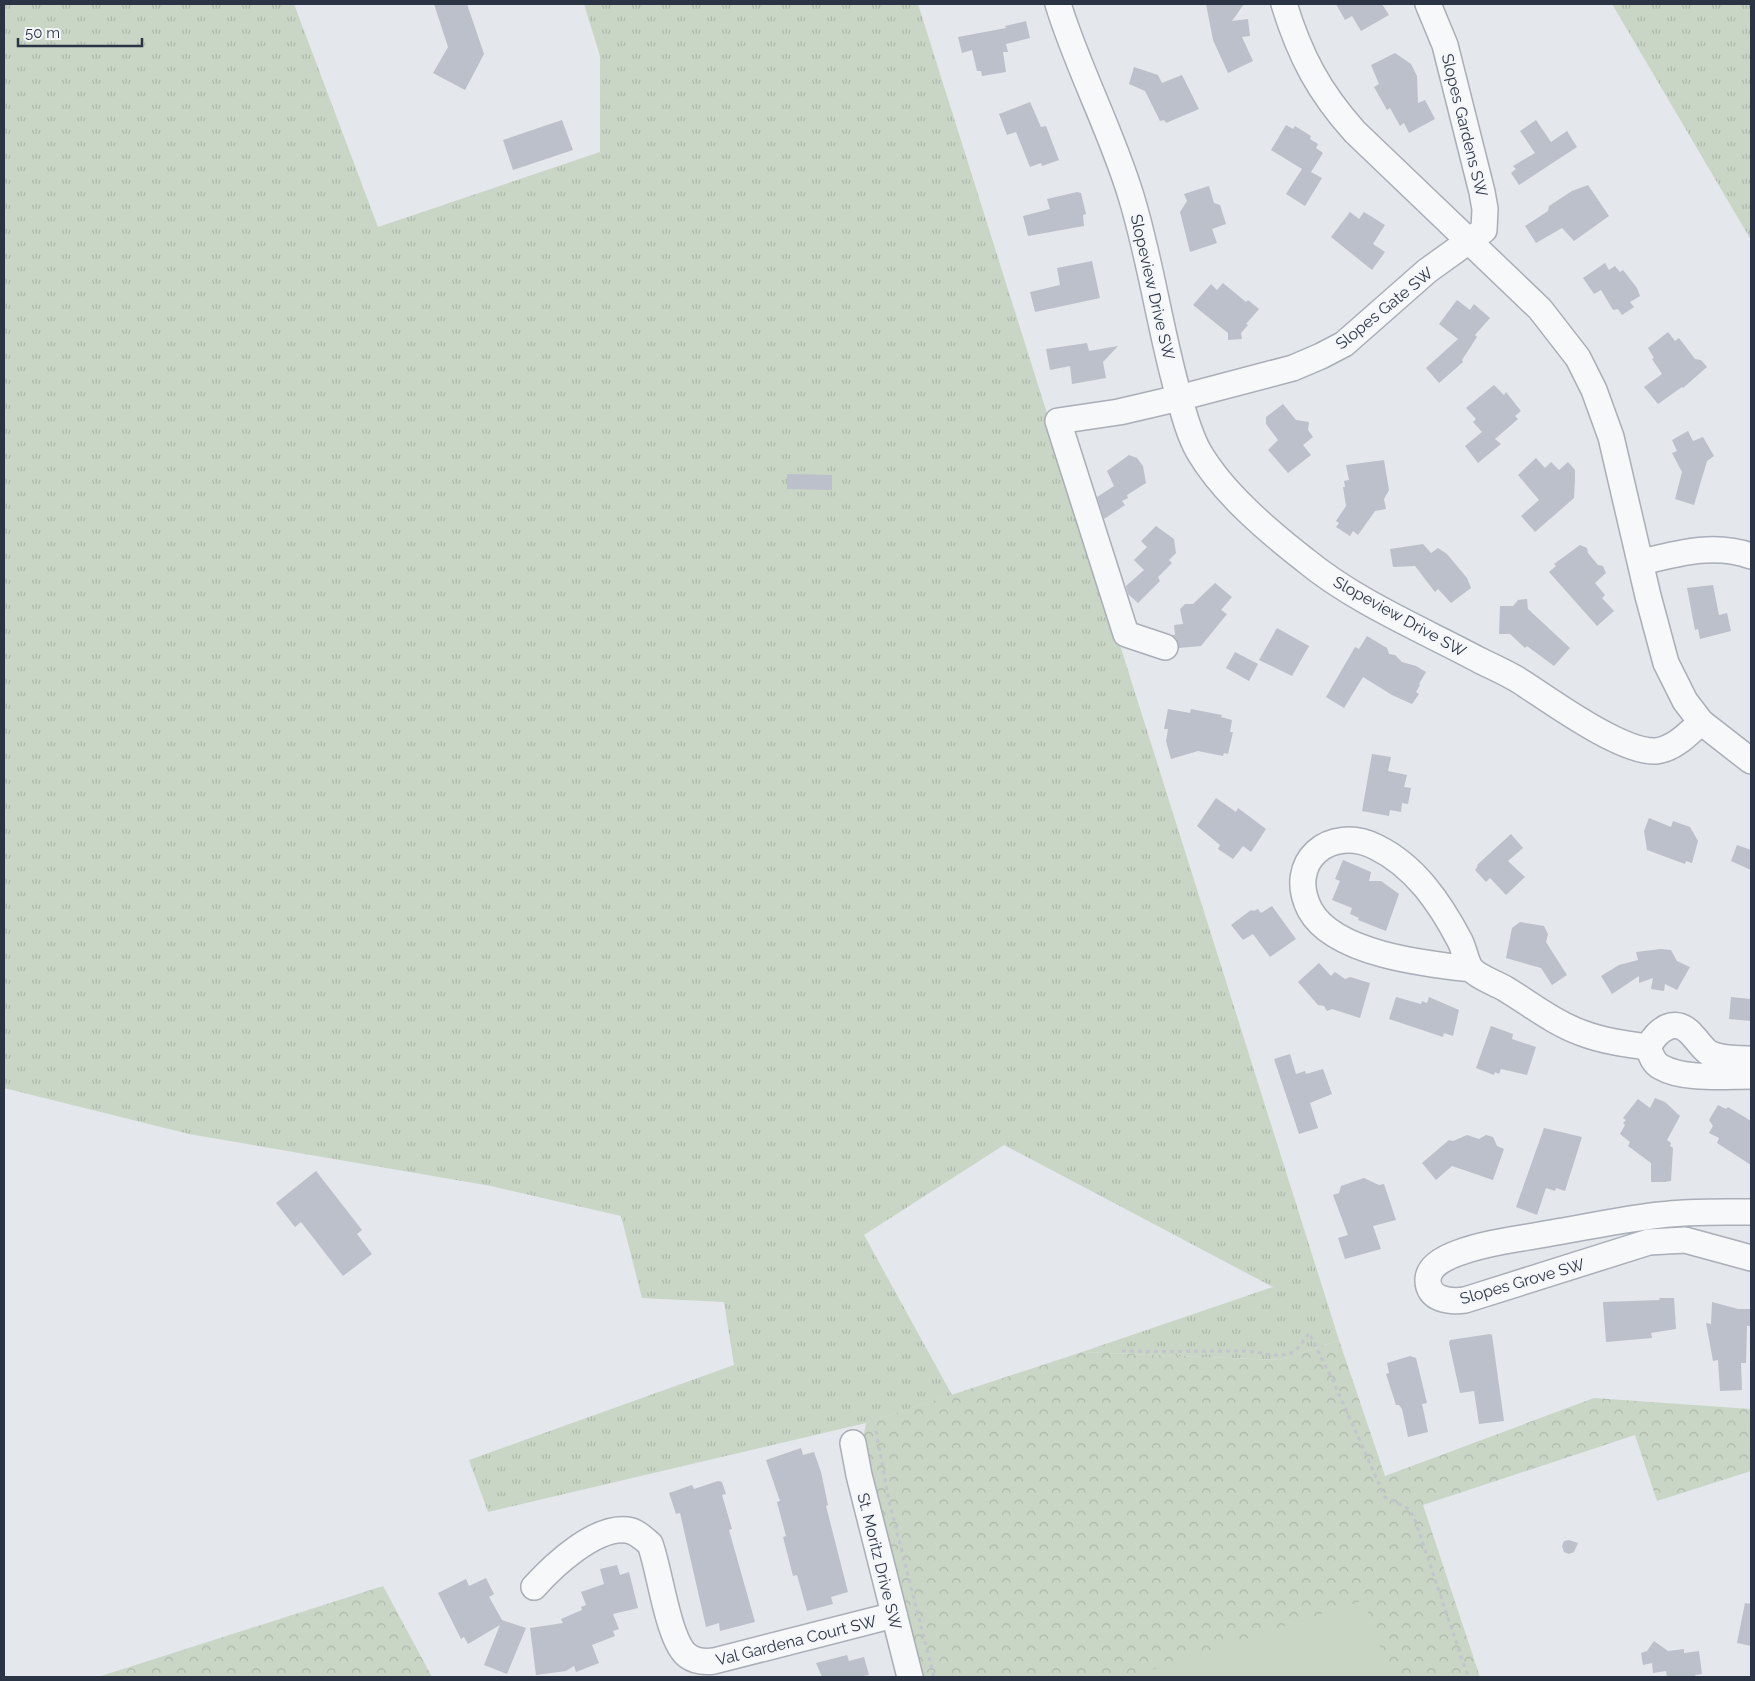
<svg xmlns="http://www.w3.org/2000/svg" width="1755" height="1681" font-family="Raleway,sans-serif">
<style>
.grass{fill:url(#grass-tufts)}
.forest{fill:url(#forest-crowns)}
.pitch{fill:#c9d6c5}
.building{fill:#bbc0ca}
.lines{fill:none;stroke-linecap:round;stroke-linejoin:round}
.minor-casing{stroke:#a9aeb7;stroke-width:28}
.path{stroke:#c2c5cb;stroke-width:3;stroke-dasharray:4 4;stroke-linecap:butt}
.minor{stroke:#f7f8fa;stroke-width:25}
.labels{text-anchor:middle;stroke-width:4.5;stroke-linejoin:round;paint-order:stroke}
.street-label{font-size:16px;fill:#2b3445;stroke:#f4f6f9}
</style>
<defs>
<pattern id="grass-tufts" width="24" height="20" patternUnits="userSpaceOnUse" patternTransform="scale(1.25)"><rect width="24" height="20" fill="#c9d6c5"/><path d="M3 7l-1-3M5 7V3M7 7l1-3M15 17l-1-3M17 17v-4M19 17l1-3" fill="none" stroke="#adb8ab"/></pattern>
<pattern id="forest-crowns" width="20" height="18" patternUnits="userSpaceOnUse" patternTransform="scale(1.25)"><rect width="20" height="18" fill="#c9d6c5"/><path d="M2 6a3 3 0 1 1 6 0M12 15a3 3 0 1 1 6 0" fill="none" stroke="#adb8ab"/></pattern>
</defs>
<rect width="100%" height="100%" fill="#e4e7ec"/>
<g class="grass">
<polygon points="4,4 294,4 378,227 600,152 600,56 584,4 918,4 1339,1340 1280,1360 1082,1352 1273,1287 1004,1145 864,1235 952,1395 866,1423 488,1512 469,1460 734,1365 724,1302 642,1298 621,1216 491,1186 189,1134 4,1088"/>
<polygon points="1612,4 1751,4 1751,240"/>
</g>
<g class="forest">
<polygon points="1339,1340 1385,1476 1594,1398 1751,1409 1751,1471 1657,1501 1635,1435 1423,1505 1480,1677 923,1677 863,1439 866,1423 1082,1352 1280,1360"/>
<polygon points="383,1586 432,1677 98,1677"/>
</g>
<polygon class="pitch" points="1364,1600 1390,1677 1130,1677"/>
<g class="building">
<polygon points="434,4 467,4 484,54 465,90 433,73 448,47"/>
<polygon points="1206,4 1244,4 1232,21 1248,19 1250,36 1242,37 1253,61 1228,73 1213,40"/>
<polygon points="1336,4 1382,4 1389,15 1361,31 1352,16 1345,20"/>
<polygon points="1026,21 1030,38 1006,44 1008,52 1003,52 1006,72 982,76 981,71 977,71 972,50 962,53 958,37 1006,28 1005,26"/>
<polygon points="1395,53 1411,64 1417,76 1418,103 1425,100 1435,119 1409,133 1404,123 1400,126 1390,108 1387,110 1374,87 1379,84 1371,65"/>
<polygon points="1134,67 1158,75 1162,83 1182,75 1199,109 1166,123 1164,120 1160,121 1145,91 1129,84"/>
<polygon points="1030,102 1041,127 1046,126 1059,160 1042,166 1041,163 1030,167 1016,132 1007,135 999,114"/>
<polygon points="562,120 573,150 513,170 503,140"/>
<polygon points="1536,120 1551,142 1567,131 1577,147 1519,185 1511,173 1516,169 1513,166 1535,153 1520,131"/>
<polygon points="1286,125 1293,129 1295,126 1311,136 1310,139 1318,144 1316,148 1323,153 1311,172 1322,178 1305,206 1286,194 1302,169 1271,150"/>
<polygon points="1588,185 1609,216 1574,241 1562,228 1536,243 1525,226 1548,211 1549,206 1572,191"/>
<polygon points="1209,186 1214,203 1220,205 1226,224 1212,229 1217,243 1190,252 1180,212 1187,201 1184,194"/>
<polygon points="1077,192 1081,193 1086,214 1083,215 1084,226 1028,236 1023,216 1050,209 1047,199"/>
<polygon points="1350,212 1359,219 1364,212 1385,225 1373,244 1385,252 1372,270 1331,237"/>
<polygon points="1092,261 1100,298 1035,312 1030,292 1060,285 1057,268"/>
<polygon points="1605,263 1609,270 1615,266 1620,272 1623,270 1637,288 1640,296 1630,302 1634,307 1622,315 1618,309 1613,310 1601,290 1594,294 1583,278"/>
<polygon points="1223,283 1246,302 1248,300 1259,309 1246,324 1248,325 1241,333 1242,339 1228,340 1228,333 1193,305 1211,284 1217,290"/>
<polygon points="1457,300 1470,310 1474,304 1490,318 1475,335 1477,337 1462,360 1463,362 1439,383 1426,368 1458,339 1439,324"/>
<polygon points="1668,332 1675,341 1679,338 1695,359 1701,360 1707,367 1683,388 1682,387 1658,404 1644,387 1662,374 1652,359 1654,358 1648,348"/>
<polygon points="1087,343 1089,351 1118,346 1103,362 1106,378 1072,384 1070,366 1050,370 1046,349"/>
<polygon points="1494,385 1504,395 1506,392 1521,411 1515,416 1518,419 1495,439 1501,444 1478,463 1465,446 1482,432 1473,422 1476,419 1466,408"/>
<polygon points="1283,404 1296,420 1309,422 1308,430 1313,437 1303,445 1311,455 1288,473 1268,450 1278,440 1266,424 1266,417"/>
<polygon points="1688,431 1693,441 1703,437 1714,456 1707,461 1694,505 1675,499 1682,472 1672,453 1677,451 1672,440"/>
<polygon points="1129,455 1137,458 1143,466 1146,483 1127,495 1128,498 1122,501 1125,505 1104,519 1097,497 1114,486 1107,471"/>
<polygon points="1536,458 1545,468 1551,462 1559,470 1568,462 1575,470 1575,480 1574,498 1535,532 1521,516 1539,500 1518,475"/>
<polygon points="1384,460 1389,490 1384,499 1386,509 1375,511 1358,535 1353,531 1350,536 1336,527 1339,523 1336,521 1346,506 1343,487 1345,487 1344,481 1349,480 1346,465"/>
<polygon points="787,474 832,475 832,490 787,489"/>
<polygon points="1156,526 1174,539 1176,553 1169,560 1172,563 1158,577 1160,581 1138,603 1128,594 1126,586 1144,570 1134,560 1147,547 1141,541"/>
<polygon points="1423,544 1431,553 1438,548 1447,554 1467,578 1471,588 1451,603 1438,589 1435,592 1415,566 1393,567 1390,549"/>
<polygon points="1580,545 1587,548 1588,553 1598,565 1603,566 1606,573 1595,583 1605,595 1602,598 1614,611 1597,626 1549,572 1556,566 1554,564"/>
<polygon points="1215,583 1232,597 1221,610 1227,614 1201,646 1179,648 1176,638 1172,635 1175,635 1174,625 1183,624 1180,609 1185,604 1193,604"/>
<polygon points="1713,585 1719,615 1727,613 1731,631 1700,639 1698,629 1695,630 1687,588"/>
<polygon points="1527,599 1528,609 1570,648 1554,666 1527,646 1525,648 1510,634 1499,634 1500,606 1513,606 1518,600"/>
<polygon points="1277,628 1309,646 1292,676 1259,660"/>
<polygon points="1367,636 1387,648 1389,654 1395,655 1402,662 1416,666 1426,672 1419,684 1420,685 1416,692 1419,694 1412,704 1392,695 1363,677 1344,708 1326,697 1355,647 1359,649"/>
<polygon points="1235,652 1258,664 1249,681 1226,668"/>
<polygon points="1168,709 1190,713 1191,709 1222,715 1221,717 1232,720 1230,732 1233,732 1228,754 1224,753 1223,756 1198,751 1171,759 1166,741 1168,729 1164,729"/>
<polygon points="1372,754 1391,757 1388,771 1407,775 1404,787 1411,788 1408,804 1402,803 1401,812 1390,810 1389,816 1362,811"/>
<polygon points="1216,798 1236,812 1238,808 1266,829 1251,852 1243,846 1233,859 1218,849 1220,845 1197,826"/>
<polygon points="1649,818 1671,827 1673,821 1690,827 1698,841 1692,863 1686,861 1685,864 1647,850 1644,831"/>
<polygon points="1511,834 1523,848 1508,861 1525,877 1506,895 1490,878 1486,882 1475,870 1478,866 1477,865"/>
<polygon points="1737,845 1751,850 1751,870 1731,861"/>
<polygon points="1343,860 1371,872 1369,881 1381,881 1399,894 1386,931 1358,920 1359,918 1350,914 1352,908 1332,900 1340,881 1335,879"/>
<polygon points="1272,906 1296,939 1270,957 1253,934 1243,940 1231,925 1251,910 1254,911 1258,909 1261,913"/>
<polygon points="1520,922 1544,926 1548,934 1546,942 1567,975 1552,985 1541,968 1506,958 1512,928"/>
<polygon points="1661,949 1671,950 1677,961 1690,967 1677,990 1665,984 1664,991 1651,989 1653,978 1639,983 1639,976 1612,994 1601,976 1619,965 1638,960 1636,952"/>
<polygon points="1319,963 1331,976 1335,972 1345,979 1350,977 1370,983 1360,1018 1332,1009 1327,1011 1324,1006 1318,1005 1298,982"/>
<polygon points="1396,997 1421,1004 1422,1001 1427,1003 1429,997 1459,1010 1453,1036 1444,1033 1443,1037 1389,1019"/>
<polygon points="1731,997 1751,999 1751,1021 1729,1019"/>
<polygon points="1491,1026 1513,1034 1512,1039 1536,1047 1527,1075 1501,1069 1499,1074 1495,1072 1494,1075 1476,1068"/>
<polygon points="1290,1054 1296,1074 1305,1071 1306,1074 1323,1069 1332,1094 1310,1103 1318,1128 1299,1134 1274,1059"/>
<polygon points="1655,1098 1665,1102 1680,1116 1667,1140 1671,1143 1670,1146 1673,1148 1671,1181 1665,1182 1651,1182 1651,1163 1628,1146 1630,1142 1620,1134 1625,1125 1623,1123 1626,1120 1623,1118 1638,1099 1650,1108"/>
<polygon points="1718,1105 1726,1109 1728,1107 1751,1121 1751,1165 1717,1143 1719,1138 1709,1133 1713,1126 1709,1120"/>
<polygon points="1544,1128 1582,1137 1565,1191 1556,1188 1555,1191 1546,1188 1537,1215 1516,1207"/>
<polygon points="1467,1135 1479,1139 1486,1135 1493,1137 1497,1146 1504,1149 1493,1180 1452,1166 1436,1180 1422,1163 1449,1140 1453,1141"/>
<polygon points="316,1171 362,1230 357,1234 372,1254 343,1276 301,1222 295,1227 276,1203"/>
<polygon points="1364,1178 1379,1185 1384,1184 1396,1220 1373,1226 1381,1249 1345,1259 1338,1238 1348,1235 1333,1195 1339,1193 1341,1186"/>
<polygon points="1659,1298 1674,1298 1676,1329 1651,1333 1652,1338 1606,1342 1603,1302 1660,1300"/>
<polygon points="1712,1302 1738,1309 1750,1309 1751,1326 1747,1326 1746,1363 1741,1363 1742,1390 1720,1391 1718,1360 1713,1361 1706,1323 1711,1324"/>
<polygon points="1490,1334 1492,1335 1504,1421 1479,1424 1474,1391 1460,1393 1449,1343 1450,1340"/>
<polygon points="1410,1356 1416,1358 1427,1403 1422,1404 1428,1432 1408,1437 1402,1409 1399,1405 1396,1405 1386,1374 1389,1373 1387,1363"/>
<polygon points="801,1448 803,1455 814,1452 821,1472 828,1505 826,1506 848,1592 831,1597 833,1604 807,1611 797,1575 793,1576 783,1537 786,1536 777,1502 780,1501 766,1460"/>
<polygon points="718,1481 722,1482 726,1494 722,1495 732,1529 729,1530 755,1622 720,1631 719,1623 706,1627 680,1513 676,1514 669,1493 692,1485 694,1489"/>
<polygon points="1569,1540 1578,1543 1574,1552 1569,1554 1564,1552 1562,1546 1564,1541"/>
<polygon points="617,1565 620,1575 629,1572 638,1608 613,1614 619,1629 613,1631 615,1636 592,1645 599,1663 576,1672 574,1666 566,1671 536,1675 530,1628 563,1623 561,1619 582,1610 581,1607 586,1605 581,1592 604,1584 600,1569"/>
<polygon points="486,1578 494,1594 489,1597 502,1620 526,1628 507,1674 484,1665 500,1625 468,1644 464,1637 461,1639 438,1593 466,1579 469,1586"/>
<polygon points="1745,1603 1751,1604 1751,1646 1737,1643"/>
<polygon points="1654,1641 1668,1651 1684,1649 1684,1653 1699,1651 1702,1674 1695,1675 1696,1677 1667,1677 1666,1671 1653,1673 1652,1663 1643,1665 1641,1653 1647,1651"/>
<polygon points="847,1655 849,1661 864,1657 869,1675 857,1677 822,1677 816,1663"/>
</g>
<g class="lines">
<defs>
<g id="minor">
<path d="M1058,4C1078,69 1111,130 1131,196C1150,258 1159,323 1176,386C1182,407 1188,433 1199,452C1223,493 1268,531 1305,560C1356,602 1421,629 1479,660C1495,668 1512,675 1526,685C1555,704 1623,753 1656,751C1674,749 1688,734 1701,722"/>
<path d="M1284,4C1300,56 1319,92 1355,132L1540,309L1578,358L1594,390L1611,437L1648,596L1666,663L1685,701L1701,722L1751,761"/>
<path d="M1642,562C1679,553 1714,543 1751,556"/>
<polyline points="1165,647 1126,634 1058,421 1119,412 1179,398 1293,368 1321,356 1344,344 1427,271 1484,230 1485,209 1482,192 1445,45 1428,4"/>
<path d="M1471,969C1426,964 1334,954 1310,910C1285,862 1330,824 1376,847C1415,866 1440,903 1460,941C1464,949 1466,962 1471,969C1478,977 1495,983 1504,988C1529,1003 1554,1023 1582,1033C1603,1041 1626,1044 1648,1047"/>
<path d="M1751,1059C1737,1058 1722,1060 1709,1053C1703,1049 1698,1041 1693,1036C1676,1015 1658,1029 1648,1047C1651,1055 1653,1063 1661,1067C1683,1080 1726,1076 1751,1076"/>
<path d="M1751,1212C1721,1212 1690,1211 1660,1215C1624,1219 1587,1227 1551,1233C1520,1239 1487,1242 1458,1253C1447,1257 1429,1265 1428,1279C1427,1300 1450,1302 1465,1300L1649,1242L1685,1240L1751,1258"/>
<polyline points="853,1443 859,1475 910,1677"/>
<path d="M534,1587C553,1566 595,1526 627,1530C636,1531 643,1538 650,1544C660,1570 668,1642 688,1656C696,1662 706,1662 714,1661L894,1615"/>
</g>
</defs>
<use href="#minor" class="minor-casing"/>
<g class="path">
<path d="M1122,1351C1163,1352 1204,1351 1245,1351C1259,1351 1277,1359 1291,1353C1299,1349 1304,1340 1309,1333L1334,1383L1385,1497L1409,1509L1414,1517L1468,1677"/>
<polyline points="876,1431 889,1501 934,1677"/>
</g>
<use href="#minor" class="minor"/>
</g>
<g class="labels">
<g class="street-label">
<text transform="translate(1465 125) rotate(76)" y="6">Slopes Gardens SW</text>
<text transform="translate(1153 287) rotate(77)" y="6">Slopeview Drive SW</text>
<text transform="translate(1384 308) rotate(-39)" y="6">Slopes Gate SW</text>
<text transform="translate(1400 616) rotate(29)" y="6">Slopeview Drive SW</text>
<text transform="translate(1522 1281) rotate(-16)" y="6">Slopes Grove SW</text>
<text transform="translate(880 1561) rotate(76)" y="6">St. Moritz Drive SW</text>
<text transform="translate(796 1640) rotate(-14)" y="6">Val Gardena Court SW</text>
</g>
</g>
<rect width="1755" height="1681" fill="none" stroke="#2b3445" stroke-width="10"/>
<path d="M18 38v8h124v-8" fill="none" stroke="#2b3445" stroke-width="2.5"/>
<text x="25" y="38" font-size="15" fill="#2b3445" stroke="#f4f6f9" stroke-width="4" paint-order="stroke">50 m</text>
</svg>
